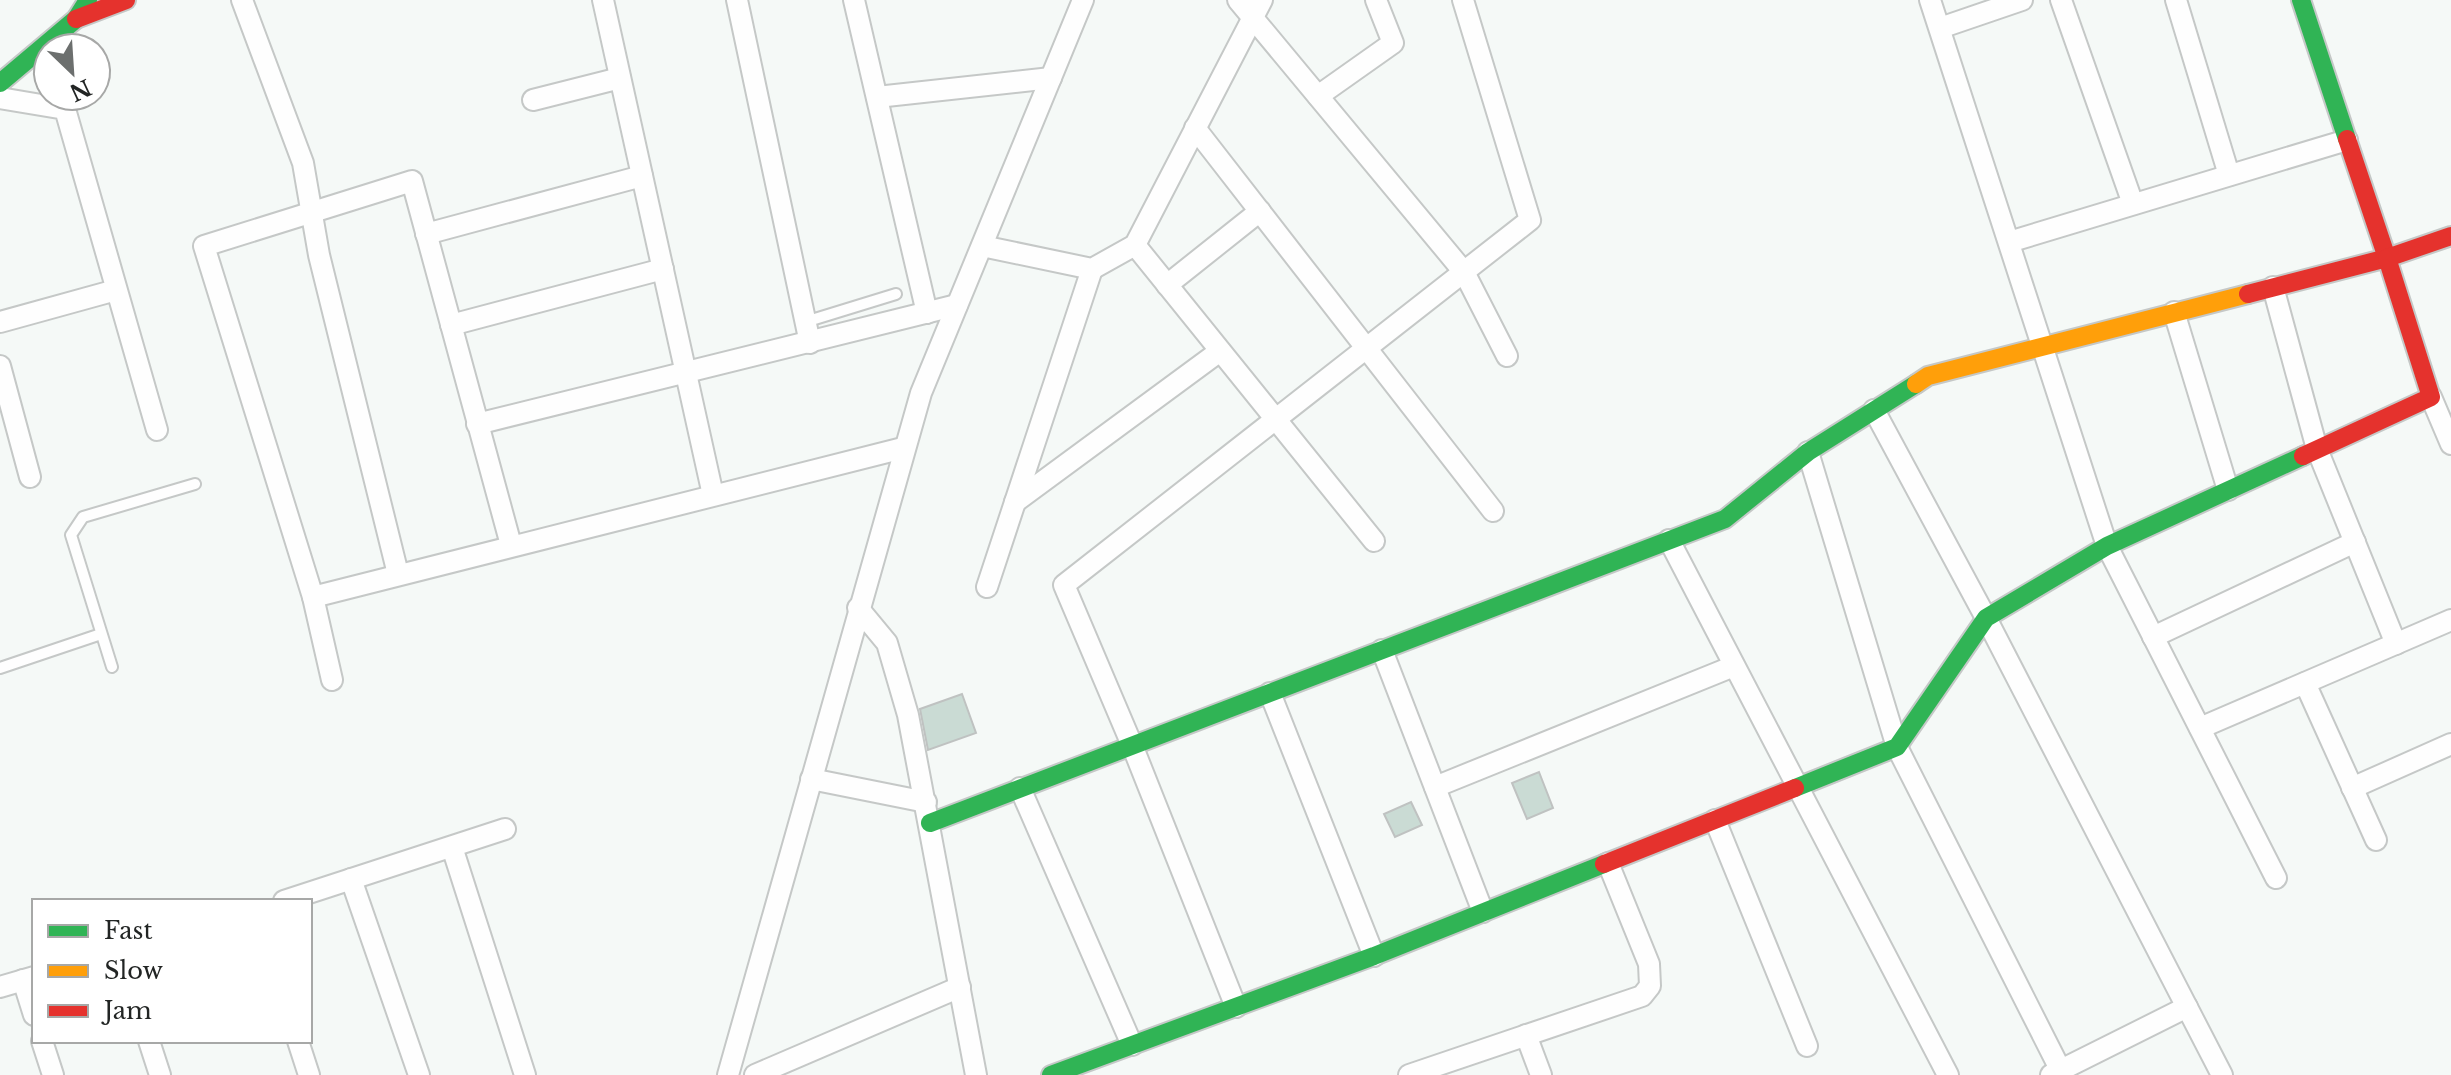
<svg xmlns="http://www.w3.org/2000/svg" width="2451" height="1075" font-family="'Libre Baskerville',serif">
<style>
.building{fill:#cadbd4;stroke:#bfc2c1;stroke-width:2}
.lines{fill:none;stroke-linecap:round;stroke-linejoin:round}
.lane-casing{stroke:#c5c8c7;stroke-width:14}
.street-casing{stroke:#c5c8c7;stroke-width:24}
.fast-casing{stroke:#c5c8c7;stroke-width:22}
.slow-casing{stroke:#c5c8c7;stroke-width:22}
.jam-casing{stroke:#c5c8c7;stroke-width:22}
.lane{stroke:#fefefe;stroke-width:10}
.street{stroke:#fefefe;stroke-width:20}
.fast{stroke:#30b455;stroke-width:18}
.slow{stroke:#ff9f0a;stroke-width:18}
.jam{stroke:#e5322d;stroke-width:18}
</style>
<rect width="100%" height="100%" fill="#f5f9f7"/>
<g class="building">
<polygon points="962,694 976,733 928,750 920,709"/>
<polygon points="1539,772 1553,808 1527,819 1512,783"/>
<polygon points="1411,802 1422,825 1395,837 1384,814"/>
</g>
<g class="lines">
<defs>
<g id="lane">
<polyline points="805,322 896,294"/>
<polyline points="112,667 71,535 83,517 195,484"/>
<polyline points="0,668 101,634"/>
</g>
<g id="street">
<polyline points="242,0 303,163 319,255 398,574"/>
<polyline points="603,0 713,495"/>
<polyline points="737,0 810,343"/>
<polyline points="854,0 927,313"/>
<polyline points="1238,0 1464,272 1507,356"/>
<polyline points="1930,0 2107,546 2276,878"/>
<polyline points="2061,0 2133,204"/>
<polyline points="2176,0 2229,175"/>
<polyline points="1940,28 2022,0"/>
<polyline points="1318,96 1393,43 1376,0"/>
<polyline points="877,97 1051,78"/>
<polyline points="0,98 65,109 157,430"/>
<polyline points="533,100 620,78"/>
<polyline points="1195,128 1493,511"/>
<polyline points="426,234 642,176"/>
<polyline points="2009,242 2347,140"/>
<polyline points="1135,245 1374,541"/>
<polyline points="982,246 1092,269 1135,245 1262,0"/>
<polyline points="1167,285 1260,211"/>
<polyline points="2273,287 2317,449 2396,644"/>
<polyline points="2174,312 2228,490"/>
<polyline points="0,322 116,290"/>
<polyline points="451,325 663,269"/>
<polyline points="0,366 30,477"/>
<polyline points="2431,397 2451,444"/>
<polyline points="1874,410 1986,618 2222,1075"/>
<polyline points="477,424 957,305"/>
<polyline points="1808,452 1897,747 2063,1075"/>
<polyline points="1015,502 1220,351"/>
<polyline points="1669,540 1948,1075"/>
<polyline points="987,587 1092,269"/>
<polyline points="313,597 204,246 412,181 511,545"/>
<polyline points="858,608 887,643 908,715 976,1075"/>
<polyline points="2153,637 2355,542"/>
<polyline points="1382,650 1483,912"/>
<polyline points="332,680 313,597 903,448"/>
<polyline points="2305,683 2376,840"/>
<polyline points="1270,693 1374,956"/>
<polyline points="2200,728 2451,620"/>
<polyline points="811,779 926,802"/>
<polyline points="1435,787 1734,666"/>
<polyline points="1020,788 1132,1045"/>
<polyline points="2352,788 2451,744"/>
<polyline points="1715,820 1807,1046"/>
<polyline points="452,847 525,1075"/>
<polyline points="351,879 419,1075"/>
<polyline points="284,901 505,829"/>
<polyline points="23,980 34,1015"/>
<polyline points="0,987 34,977"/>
<polyline points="1236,1007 1132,745 1064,585 1530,220 1463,0"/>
<polyline points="1526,1035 1541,1075"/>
<polyline points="42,1041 53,1075"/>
<polyline points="149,1041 160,1075"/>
<polyline points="298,1041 309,1075"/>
<polyline points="728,1075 921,393 1083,0"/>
<polyline points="755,1075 960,987"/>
<polyline points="1409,1075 1642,996 1650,986 1649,964 1608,863"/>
<polyline points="2051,1075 2187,1007"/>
</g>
<g id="fast">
<polyline points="2301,0 2347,139"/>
<polyline points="0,83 76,19 88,0"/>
<polyline points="1795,788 1897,747 1986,618 2107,546 2303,456"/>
<polyline points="930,823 1725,519 1808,452 1916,384"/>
<polyline points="1051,1075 1374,956 1604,864"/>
</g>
<polyline id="slow" points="1916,384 1928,376 2248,294"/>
<g id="jam">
<polyline points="76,19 126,0"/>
<polyline points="2248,294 2387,258 2347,139"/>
<polyline points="2303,456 2431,397 2387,258 2451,236"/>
<polyline points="1604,864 1795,788"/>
</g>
</defs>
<use href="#lane" class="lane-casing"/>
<use href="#street" class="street-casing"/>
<use href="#fast" class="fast-casing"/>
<use href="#slow" class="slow-casing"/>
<use href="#jam" class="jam-casing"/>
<use href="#lane" class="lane"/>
<use href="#street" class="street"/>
<use href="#fast" class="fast"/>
<use href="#slow" class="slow"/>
<use href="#jam" class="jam"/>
</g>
<rect x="32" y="899" width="280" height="144" fill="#ffffff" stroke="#a7a8a7" stroke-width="2"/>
<rect x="48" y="925" width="40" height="12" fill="#30b455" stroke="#a7a8a7" stroke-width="2"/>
<text x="104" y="939" font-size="24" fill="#222524">Fast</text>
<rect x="48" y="965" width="40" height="12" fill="#ff9f0a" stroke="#a7a8a7" stroke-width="2"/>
<text x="104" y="979" font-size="24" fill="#222524">Slow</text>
<rect x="48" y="1005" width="40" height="12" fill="#e5322d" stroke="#a7a8a7" stroke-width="2"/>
<text x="104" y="1019" font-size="24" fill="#222524">Jam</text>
<g transform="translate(72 72) rotate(155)"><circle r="38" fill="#ffffff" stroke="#a7a8a7" stroke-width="2"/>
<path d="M0-6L14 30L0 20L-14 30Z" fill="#6c6f6e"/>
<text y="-12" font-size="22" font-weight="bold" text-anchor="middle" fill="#222524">N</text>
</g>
</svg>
